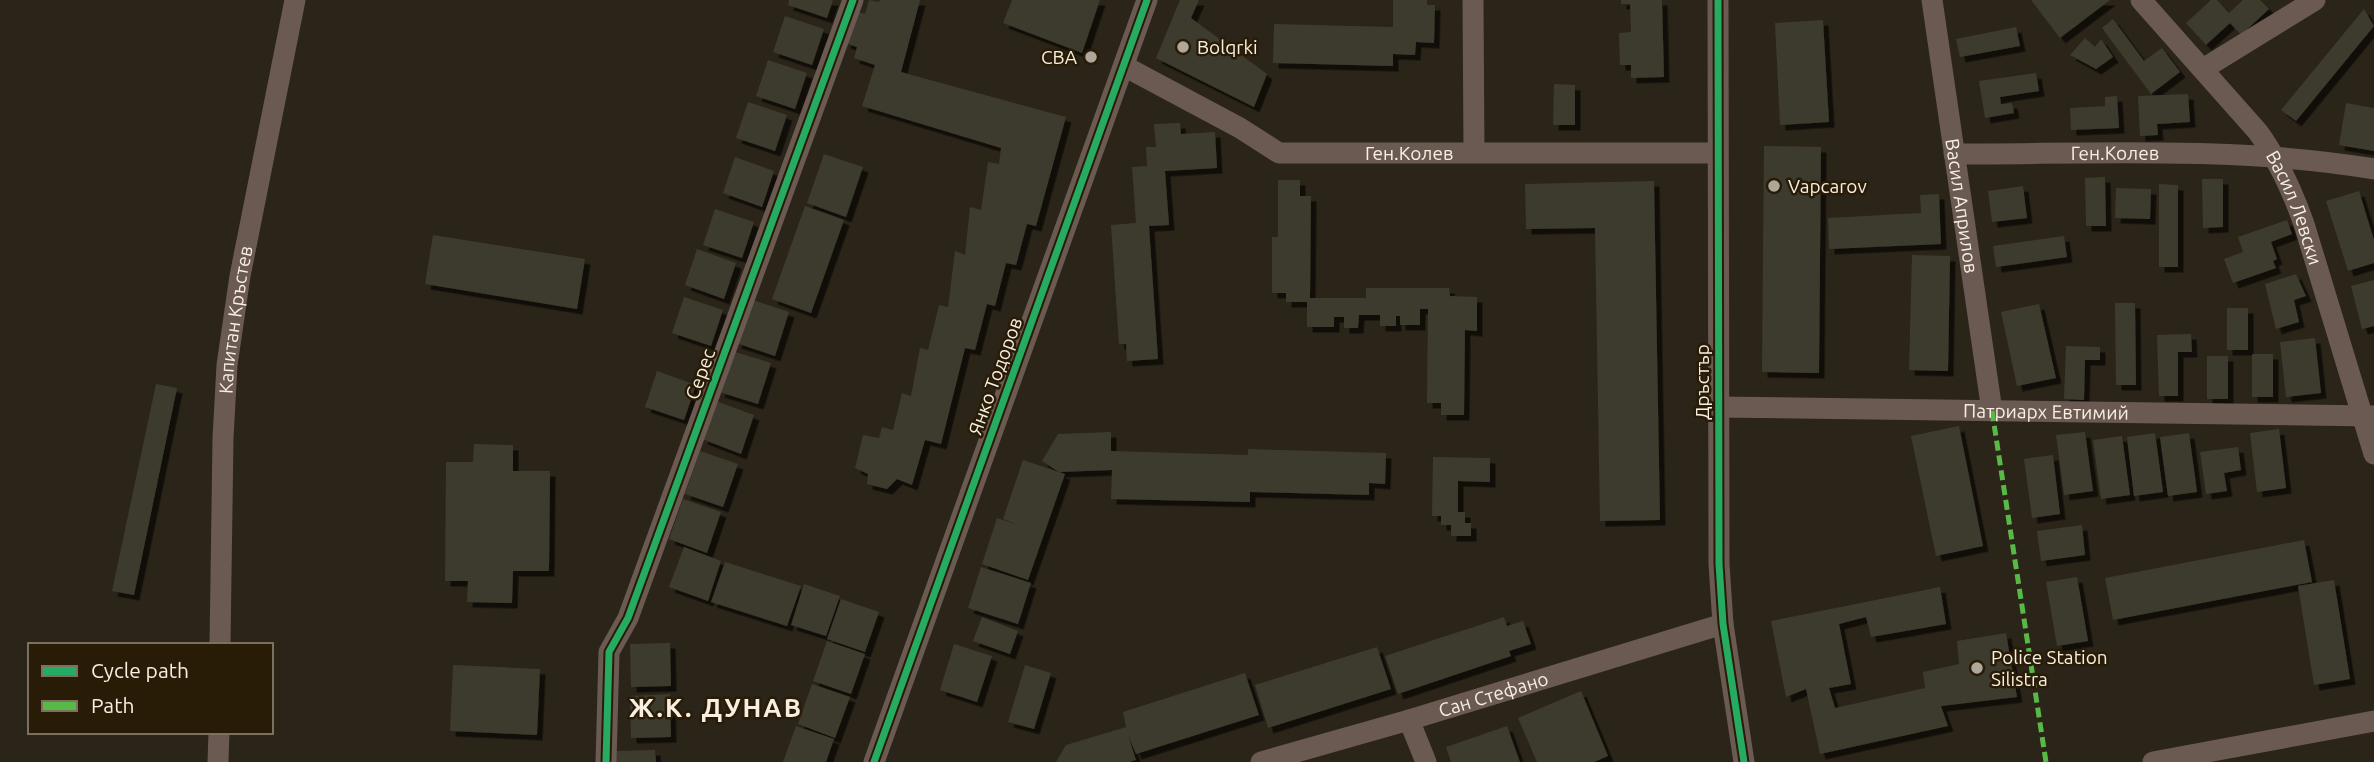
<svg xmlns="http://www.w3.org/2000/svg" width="2374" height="762" font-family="Ubuntu,sans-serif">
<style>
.building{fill:#3e3a2f;filter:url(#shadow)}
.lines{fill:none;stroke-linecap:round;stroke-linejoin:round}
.minor{stroke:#6a5a52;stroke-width:21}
.quiet{stroke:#58b947;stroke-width:5;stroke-dasharray:10 5;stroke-linecap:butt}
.cycleway-casing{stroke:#291c07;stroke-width:11}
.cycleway{stroke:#26ab63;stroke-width:7}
.poi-dot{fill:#b0a79b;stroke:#291c07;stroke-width:2.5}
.labels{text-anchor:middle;stroke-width:5;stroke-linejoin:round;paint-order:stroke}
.poi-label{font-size:19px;fill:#f8eee1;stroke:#291c07;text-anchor:start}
.street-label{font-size:19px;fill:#f8eee1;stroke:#291c07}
.district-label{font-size:26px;font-weight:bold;letter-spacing:2px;fill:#f8eee1;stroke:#291c07}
</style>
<defs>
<filter id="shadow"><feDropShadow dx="5.5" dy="5.5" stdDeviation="0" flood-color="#0009"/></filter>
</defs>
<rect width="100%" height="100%" fill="#2b2418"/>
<g class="building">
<polygon points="789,0 833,0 827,18 788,5"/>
<polygon points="869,0 879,2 880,0 920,0 901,72 1066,117 1036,226 1027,224 1016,265 1006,263 995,306 987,304 975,350 965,348 941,444 925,440 912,485 897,479 887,489 867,484 868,474 855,468 863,435 879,438 882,427 893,430 902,393 911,396 920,348 928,350 939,305 948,307 955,251 965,255 970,207 981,210 988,162 999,164 1001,148 862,106 875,65 854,58 857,47 845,43 855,11 865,14"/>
<polygon points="1012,0 1100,0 1082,53 1003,23"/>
<polygon points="1180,0 1199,0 1191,18 1267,74 1254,107 1156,58"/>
<polygon points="1393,0 1427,0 1427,5 1435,5 1434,43 1416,42 1415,55 1393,54 1393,66 1273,63 1274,24 1393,27"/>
<polygon points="1621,0 1662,0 1664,77 1631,78 1631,65 1620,65 1619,33 1631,32 1630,4 1621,4"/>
<polygon points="2031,0 2110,0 2060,38"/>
<polygon points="2211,0 2217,0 2229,13 2243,0 2260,0 2269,9 2241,35 2230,23 2206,45 2186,23"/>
<polygon points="2364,9 2374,26 2296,121 2281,110"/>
<polygon points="785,16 824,29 812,65 773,52"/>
<polygon points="2113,19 2144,61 2162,48 2180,72 2151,94 2102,28"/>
<polygon points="1823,20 1829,122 1780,125 1775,23"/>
<polygon points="2016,27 2020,46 1960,57 1956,39"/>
<polygon points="2085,38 2095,47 2101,39 2113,57 2096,69 2070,55"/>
<polygon points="768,60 807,73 795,109 756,96"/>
<polygon points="2036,73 2039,91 2000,97 2001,104 2012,103 2014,113 1985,118 1979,81"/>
<polygon points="1554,84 1575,85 1575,125 1553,125"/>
<polygon points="2188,94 2190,122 2157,124 2158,135 2140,136 2138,96"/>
<polygon points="2117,96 2119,128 2071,130 2070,108 2105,106 2105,97"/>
<polygon points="748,102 787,115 775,151 736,138"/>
<polygon points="2346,103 2374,108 2374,151 2339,145"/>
<polygon points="1180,123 1181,134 1215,132 1217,168 1165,171 1169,225 1149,226 1158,359 1127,361 1126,344 1119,344 1111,225 1136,223 1132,167 1147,166 1146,147 1156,147 1154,124"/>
<polygon points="1764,146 1821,147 1819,373 1762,372"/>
<polygon points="824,154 863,167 846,217 807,203"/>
<polygon points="735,157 774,171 762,207 723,193"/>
<polygon points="2105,177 2106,226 2086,226 2085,178"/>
<polygon points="2202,179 2223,179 2223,227 2203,228"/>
<polygon points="1278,180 1300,180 1300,196 1311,196 1310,298 1366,298 1366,288 1449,288 1450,296 1477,297 1477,331 1465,330 1464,415 1441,415 1441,403 1427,403 1428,309 1420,309 1420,325 1400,325 1400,316 1396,316 1396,326 1380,326 1380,315 1359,315 1358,328 1344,328 1344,317 1334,317 1334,327 1307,327 1307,302 1286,302 1286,293 1272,293 1272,237 1278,237"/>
<polygon points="1654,181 1660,520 1600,521 1595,228 1526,229 1525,184"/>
<polygon points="2159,184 2178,185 2178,267 2159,267"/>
<polygon points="2023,186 2027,218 1992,222 1988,191"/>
<polygon points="2116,188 2151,189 2150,219 2115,218"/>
<polygon points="2359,191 2374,240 2374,263 2348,271 2326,201"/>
<polygon points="1939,194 1941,244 1829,249 1828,218 1921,213 1920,195"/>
<polygon points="805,206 844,220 811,313 772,299"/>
<polygon points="715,209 754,222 742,258 703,245"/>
<polygon points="2287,220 2292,234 2271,242 2277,259 2273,261 2276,268 2233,283 2224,259 2243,252 2238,237"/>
<polygon points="433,235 585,259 577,309 425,284"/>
<polygon points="2064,236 2067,257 1996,267 1993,246"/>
<polygon points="697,249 736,263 724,299 685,285"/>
<polygon points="1912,255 1950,256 1948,371 1909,370"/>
<polygon points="2296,274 2306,296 2294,300 2299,322 2276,329 2265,284"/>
<polygon points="2374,280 2374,326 2362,329 2351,286"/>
<polygon points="684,297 723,310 711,346 672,333"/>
<polygon points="750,299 789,312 775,356 736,343"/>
<polygon points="2115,303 2135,303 2136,385 2116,385"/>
<polygon points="2039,304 2056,378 2017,386 2001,312"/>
<rect x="2227" y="308" width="21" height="42"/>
<polygon points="2191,334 2192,352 2178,352 2178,396 2159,396 2157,335"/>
<polygon points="2315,338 2321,393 2286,397 2280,342"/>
<polygon points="2066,346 2100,347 2100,360 2085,360 2084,400 2064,399"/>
<polygon points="732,351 771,363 758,404 719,392"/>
<rect x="2252" y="354" width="21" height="43"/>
<rect x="2207" y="356" width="21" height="43"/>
<polygon points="657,371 696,385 684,420 645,407"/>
<polygon points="156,384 177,388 134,595 112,591"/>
<polygon points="716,401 754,415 741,454 702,439"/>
<polygon points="1959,426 1983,546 1936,556 1911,436"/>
<polygon points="2279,429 2286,488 2257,492 2250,433"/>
<polygon points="1111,432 1111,451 1248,455 1248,449 1386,453 1385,484 1369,483 1369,495 1250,492 1250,502 1111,499 1112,470 1059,472 1042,461 1058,434"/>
<polygon points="2085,432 2093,491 2064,495 2056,435"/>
<polygon points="2155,433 2163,492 2134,496 2127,437"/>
<polygon points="2189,433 2197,492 2168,496 2160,437"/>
<polygon points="2122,436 2130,495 2101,499 2093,440"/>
<polygon points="474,444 513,445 513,471 550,471 549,571 513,571 512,603 467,602 468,581 445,581 446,462 473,462"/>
<polygon points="2238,447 2241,470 2224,473 2227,491 2206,494 2200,452"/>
<polygon points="700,451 738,464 723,507 685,494"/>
<polygon points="2053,455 2060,514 2032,518 2024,459"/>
<polygon points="1433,457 1490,458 1490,482 1458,481 1458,512 1465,512 1465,523 1471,523 1471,536 1451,536 1451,525 1441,525 1441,516 1432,516"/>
<polygon points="1023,460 1065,474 1028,580 982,564 997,518 1018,525 1003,519"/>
<polygon points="683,499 721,512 707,553 669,539"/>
<polygon points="2082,525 2085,555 2041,561 2037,531"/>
<polygon points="2304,540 2312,582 2113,620 2105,578"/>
<polygon points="684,547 721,561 708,601 669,587"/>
<polygon points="725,562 801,586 787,626 711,602"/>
<polygon points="981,567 1031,583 1018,624 968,608"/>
<polygon points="2077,577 2088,641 2057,646 2046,582"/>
<polygon points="2334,580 2350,679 2314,685 2298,586"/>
<polygon points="804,584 840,596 826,636 791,625"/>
<polygon points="1940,587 1946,624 1871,637 1866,617 1839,624 1851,684 1829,688 1835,708 1925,688 1923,672 1959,664 1957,641 2006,633 2017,697 1941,706 1948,726 1820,754 1806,689 1786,697 1771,621"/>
<polygon points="841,599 879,612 865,652 827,639"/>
<polygon points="982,617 1018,631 1010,654 973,641"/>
<polygon points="1504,617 1507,626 1523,621 1531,644 1509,651 1511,656 1398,694 1385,656"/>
<polygon points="827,641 865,654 851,694 813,681"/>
<polygon points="670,643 671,686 631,687 630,644"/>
<polygon points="954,644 992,656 977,702 940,690"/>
<polygon points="1377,647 1391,689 1268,728 1255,685"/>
<polygon points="453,665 540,669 537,735 450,731"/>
<polygon points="1025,665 1051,673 1034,729 1008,722"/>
<polygon points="1245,673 1259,715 1136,754 1128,735 1136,760 1129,762 1056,762 1066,745 1126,727 1123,712"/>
<polygon points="812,684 850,697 835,738 798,724"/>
<polygon points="1581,691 1608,756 1594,762 1537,762 1518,718"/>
<polygon points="670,694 671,737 631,738 630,696"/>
<polygon points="796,726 834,739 826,762 783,762"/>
<polygon points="1507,726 1520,762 1451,762 1446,747"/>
<polygon points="655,750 656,762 615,762 615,751"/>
</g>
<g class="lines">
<g class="minor">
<polyline points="1473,0 1474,152"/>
<polyline points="1718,0 1719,564 1723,624 1744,762"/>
<path id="s1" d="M1932,0L1992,411"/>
<path id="s2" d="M2141,0L2258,132C2279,161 2292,190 2304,224L2374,454"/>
<path id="s3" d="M1124,66L1240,128L1279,153H1717"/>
<polyline points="2203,69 2315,0"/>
<path id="s4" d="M1954,154C2094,154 2236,146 2374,169"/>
<path id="s5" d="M1717,407L2374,416"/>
<path id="s6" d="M220,645L223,438L227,365L240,276L295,0"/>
<polyline points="1409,720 1426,762"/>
<polyline points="218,762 219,732"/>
<polyline points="606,762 609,652 628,618 853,0"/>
<polyline points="874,762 1147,0"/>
<path id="s7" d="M1261,762L1409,720L1723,624"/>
<polyline points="2153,762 2374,721"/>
</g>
<polyline class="quiet" points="1992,411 2046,762"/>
<defs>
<g id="cycleway">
<polyline points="1718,0 1719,564 1723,624 1744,762"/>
<polyline points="606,762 609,652 628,618 853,0"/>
<polyline points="874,762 1147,0"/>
</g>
</defs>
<use href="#cycleway" class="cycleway-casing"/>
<use href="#cycleway" class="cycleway"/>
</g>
<g class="poi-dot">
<circle cx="1183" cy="47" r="7"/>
<circle cx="1091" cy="57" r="7"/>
<circle cx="1774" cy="186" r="7"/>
<circle cx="1977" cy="668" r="7"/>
</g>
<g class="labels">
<g class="poi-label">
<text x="1197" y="54">Bolqrki</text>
<text x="1077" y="64" text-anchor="end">CBA</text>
<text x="1788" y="193">Vapcarov</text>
<text x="1991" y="664">Police Station<tspan x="1991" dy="22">Silistra</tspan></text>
</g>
<g class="street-label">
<text dy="7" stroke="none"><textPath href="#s3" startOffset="308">Ген.Колев</textPath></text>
<text dy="7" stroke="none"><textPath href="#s4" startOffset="161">Ген.Колев</textPath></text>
<text dy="7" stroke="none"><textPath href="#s1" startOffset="208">Васил Априлов</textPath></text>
<text dy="7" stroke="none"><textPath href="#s2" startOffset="261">Васил Левски</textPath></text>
<text dy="7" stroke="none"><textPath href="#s6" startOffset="326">Капитан Кръстев</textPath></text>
<text transform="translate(700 374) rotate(-70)" y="7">Серес</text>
<text transform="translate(995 376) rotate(-70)" y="7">Янко Тодоров</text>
<text transform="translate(1702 382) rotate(-90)" y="7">Дръстър</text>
<text dy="7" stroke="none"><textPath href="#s5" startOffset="329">Патриарх Евтимий</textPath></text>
<text dy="7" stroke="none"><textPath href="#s7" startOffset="242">Сан Стефано</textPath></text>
</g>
<g class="district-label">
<text x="716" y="717">Ж.К. ДУНАВ</text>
</g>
</g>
<rect x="28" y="643" width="245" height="91" fill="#291c07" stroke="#7c705e" stroke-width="2"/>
<rect x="42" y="666" width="35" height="10" fill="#26ab63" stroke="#7c705e" stroke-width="2"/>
<text x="91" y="678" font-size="21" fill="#f8eee1">Cycle path</text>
<rect x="42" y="701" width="35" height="10" fill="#58b947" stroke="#7c705e" stroke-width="2"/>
<text x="91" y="713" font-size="21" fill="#f8eee1">Path</text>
</svg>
